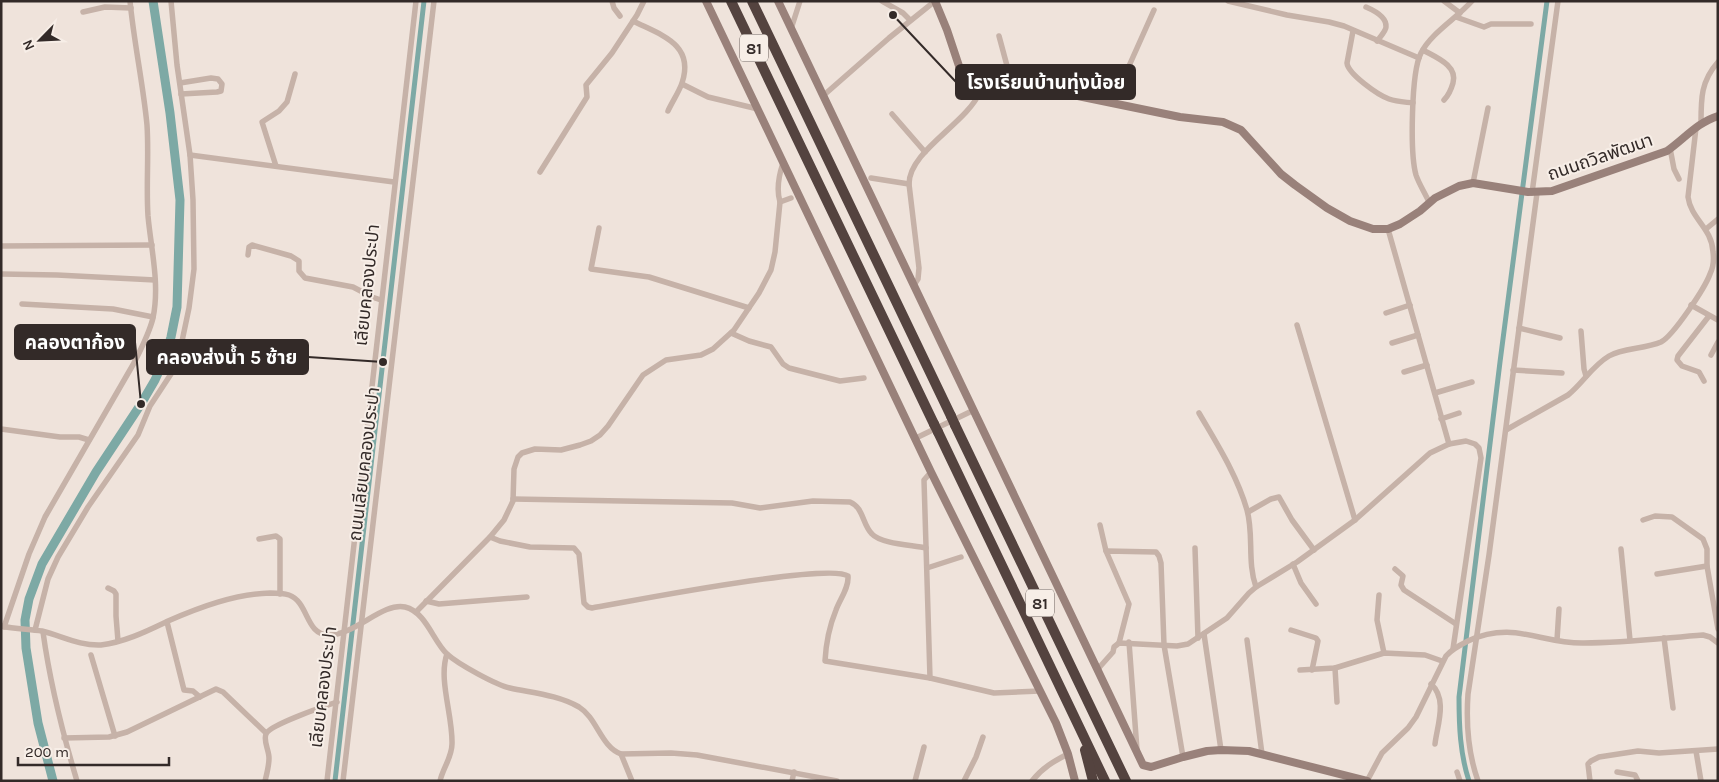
<svg xmlns="http://www.w3.org/2000/svg" width="1719" height="782" font-family="Karla,'Noto Sans Thai',sans-serif">
<style>
.lines{fill:none;stroke-linecap:round;stroke-linejoin:round}
.canal{stroke:#7da9a5;stroke-width:5}
.river{stroke:#7da9a5;stroke-width:9}
.street{stroke:#c6b2a8;stroke-width:5.5}
.secondary{stroke:#99817a;stroke-width:8}
.highway{stroke:#54433f;stroke-width:10}
.highway-bridge{stroke:#54433f;stroke-width:10}
.labels{text-anchor:middle;stroke-width:4;stroke-linejoin:round;paint-order:stroke}
.shield{fill:#f7eee7;stroke:#6e6561;stroke-width:1}
.shield-label{font-size:16px;font-weight:bold;fill:#332a28}
.street-label{font-size:18px;fill:#332a28;stroke:#f7eee7}
.leader{fill:none;stroke:#332a28;stroke-width:2}
.callout-dot{fill:#332a28;stroke:#f7eee7;stroke-width:2}
.callout{fill:#332a28;stroke:#332a28;stroke-width:2}
.callout-label{font-size:19px;text-anchor:middle;font-weight:bold;fill:#fff}
</style>
<rect width="100%" height="100%" fill="#efe3db"/>
<g class="lines">
<g class="canal">
<polyline points="335,781 424,1"/>
<path d="M1469,781C1460,754 1459,725 1459,697L1500,362L1547,1"/>
</g>
<polyline class="river" points="53,781 38,723 26,648 25,620 29,599 42,564 96,472 141,404 155,380 164,360 171,337 177,307 180,200 170,113 153,1"/>
<g class="street">
<polyline points="612,1 614,8 620,16"/>
<polyline points="882,1 903,13 910,20"/>
<polyline points="1228,1 1287,15 1329,22 1344,26 1419,58"/>
<polyline points="1444,1 1460,13"/>
<path d="M1366,7C1373,10 1387,17 1386,27C1386,31 1380,37 1377,41"/>
<polyline points="83,12 105,7 131,8"/>
<polyline points="1456,17 1484,27 1491,24 1531,24"/>
<path d="M633,21C661,35 695,44 682,83C679,92 672,102 668,111"/>
<polyline points="791,29 800,1"/>
<path d="M1353,31L1347,63C1348,74 1378,95 1389,99C1397,102 1405,102 1413,103"/>
<polyline points="999,36 1013,88"/>
<path d="M1423,50C1435,57 1458,65 1453,83C1451,90 1449,95 1444,100"/>
<polyline points="180,83 211,78 218,79 222,84 221,91 217,92 181,94"/>
<polyline points="682,84 708,97 758,109"/>
<polyline points="824,95 889,38 935,1"/>
<polyline points="1112,104 1154,10"/>
<polyline points="892,114 925,152"/>
<path d="M1701,123C1701,98 1701,81 1718,62"/>
<polyline points="1670,148 1674,169 1679,179"/>
<polyline points="190,155 394,182"/>
<polyline points="276,166 262,122 279,111 287,102 295,74"/>
<polyline points="540,172 587,97 586,85 612,53 637,15 644,1"/>
<polyline points="871,178 909,184"/>
<polyline points="1473,183 1488,108"/>
<polyline points="1532,193 1558,1"/>
<polyline points="780,202 791,198"/>
<path d="M1429,202C1425,193 1419,184 1416,175C1410,154 1411,72 1421,53C1431,33 1457,18 1472,1"/>
<polyline points="599,228 591,269 649,277 749,308"/>
<polyline points="1388,229 1449,444"/>
<polyline points="1706,229 1718,219"/>
<polyline points="1,246 152,245"/>
<polyline points="248,255 249,247 252,245 291,256 299,261 299,271 305,278 353,287 372,297 381,300"/>
<polyline points="1,274 57,275 155,280"/>
<path d="M914,285L918,279L919,268L909,184C909,151 966,124 980,92"/>
<polyline points="22,304 113,309 153,317"/>
<polyline points="1691,305 1718,320"/>
<polyline points="1386,313 1410,305"/>
<polyline points="1297,325 1355,520"/>
<polyline points="1519,328 1560,338"/>
<polyline points="1581,331 1584,369 1586,376"/>
<polyline points="731,333 749,341 771,347 783,364 789,368 840,381 864,378"/>
<polyline points="1392,343 1418,335"/>
<polyline points="1711,355 1718,342"/>
<polyline points="1513,370 1562,373"/>
<polyline points="1404,372 1427,365"/>
<polyline points="1704,381 1699,372 1682,366 1677,360 1678,356 1709,316"/>
<polyline points="1435,393 1472,382"/>
<path d="M1199,413C1217,444 1237,475 1247,510C1254,535 1247,562 1256,587"/>
<polyline points="1441,419 1459,413"/>
<polyline points="1,429 60,437 79,437 89,440"/>
<path d="M1506,430L1568,395C1583,383 1592,366 1609,356C1622,348 1645,349 1661,342C1673,336 1705,288 1710,274C1713,268 1714,259 1713,252C1712,228 1691,219 1688,197L1696,128"/>
<polyline points="916,438 974,410"/>
<polyline points="931,472 924,480 930,678 994,693 1040,691"/>
<path d="M513,499L732,503L760,508L813,501L850,502C864,508 862,524 872,534C881,544 913,545 926,548"/>
<polyline points="1248,512 1271,499 1279,497 1292,520 1314,550"/>
<polyline points="1643,520 1655,516 1672,517 1703,539 1707,549 1707,566 1718,629"/>
<polyline points="1100,525 1106,551"/>
<path d="M490,537L500,541L530,547L574,548L579,554L584,603L588,607L592,608C627,602 829,562 848,576C849,588 840,599 836,610C829,627 826,643 825,661L930,678"/>
<polyline points="259,539 276,536 280,539 280,594"/>
<polyline points="1195,548 1198,638"/>
<polyline points="1621,549 1630,640"/>
<polyline points="1293,564 1301,583 1316,604"/>
<polyline points="927,568 961,557"/>
<polyline points="1395,569 1403,576 1401,585 1404,590 1456,624"/>
<polyline points="1657,574 1707,566"/>
<polyline points="108,588 114,591 116,594 116,616 118,641"/>
<polyline points="1379,595 1377,620 1384,653"/>
<polyline points="426,601 439,604 527,597"/>
<path d="M416,612L490,537L504,520L513,501L514,469L518,457L522,453L535,449L561,450L580,445L591,441L600,435L608,426L643,375L666,360L701,355L713,349L734,330L759,293L771,270L775,252L780,202C776,189 779,175 783,163"/>
<polyline points="167,622 184,690 193,691 200,697"/>
<path d="M1,626C15,629 29,629 42,631C62,636 80,646 101,645C125,642 147,631 168,621C200,607 235,594 270,593C276,593 283,593 289,595C309,602 305,635 329,635C355,635 383,602 405,607C426,612 433,641 447,654C458,664 496,685 510,688C533,693 558,695 579,707C597,718 601,747 621,754L671,753L697,755L837,781"/>
<path d="M4,627L29,554L45,517L134,363C141,349 149,334 153,318C160,284 151,249 148,216C146,186 149,155 147,125C143,83 134,43 130,1"/>
<polyline points="35,630 48,579 58,557 88,507 138,435 150,406 171,374 181,346 189,308 194,269 193,200 190,155 177,65 171,1"/>
<polyline points="1291,630 1316,638 1318,641 1312,670"/>
<path d="M43,632C50,683 62,731 77,781"/>
<polyline points="1204,634 1221,750"/>
<polyline points="1664,638 1673,708"/>
<polyline points="1247,640 1262,754"/>
<polyline points="1557,640 1559,609"/>
<polyline points="1129,642 1137,750"/>
<polyline points="1119,643 1129,604 1106,551 1156,552 1159,556 1161,563 1164,645 1183,757"/>
<polyline points="91,655 115,736"/>
<polyline points="1335,668 1337,702"/>
<polyline points="1097,670 1113,652 1114,647 1119,643 1177,646 1188,644 1227,618 1249,593 1256,587 1297,562 1355,520 1430,453 1449,444 1466,441 1475,444 1479,448 1481,458 1453,649"/>
<polyline points="1300,670 1335,668 1384,653 1425,655 1442,661"/>
<path d="M1431,684C1448,699 1437,726 1435,744"/>
<polyline points="64,738 109,737 127,732 216,689 223,692 266,733"/>
<polyline points="1696,751 1701,781"/>
<polyline points="621,754 632,781"/>
<polyline points="1457,772 1460,781"/>
<polyline points="1617,772 1635,775 1638,781"/>
<path d="M265,781C267,773 269,766 269,758C269,750 263,741 266,734C269,725 325,706 337,702"/>
<polyline points="327,781 416,1"/>
<polyline points="343,781 434,1"/>
<path d="M440,781C443,768 452,757 452,744C453,716 438,679 447,654"/>
<polyline points="792,781 794,772"/>
<polyline points="915,781 924,747"/>
<polyline points="964,781 976,757 983,737"/>
<path d="M1032,781C1042,768 1054,761 1068,754"/>
<path d="M1367,781L1382,753L1408,728L1416,717L1446,656C1452,649 1460,645 1468,641C1514,620 1541,644 1584,643C1624,643 1664,638 1703,635L1710,637L1718,643"/>
<path d="M1478,781C1468,753 1466,723 1468,694L1489,555L1537,193"/>
<polyline points="1590,781 1588,764 1591,761 1599,757 1638,751 1659,753 1718,749"/>
</g>
<g class="secondary">
<polyline points="706,1 931,472 1056,723 1068,754 1075,781"/>
<polyline points="778,1 1143,765 1151,767 1183,757 1207,751 1221,750 1249,751 1367,781"/>
<path d="M935,1L947,30L964,81L970,88L980,92L1018,87L1039,88L1180,117L1223,122L1241,130L1281,174L1295,185L1327,208L1350,221L1373,229H1388L1400,224L1420,211L1435,198L1459,186L1473,183L1528,192L1552,191L1667,151C1684,139 1698,122 1718,116"/>
</g>
<g class="highway">
<polyline points="731,1 934,424"/>
<polyline points="752,1 951,416"/>
<polyline points="955,425 1126,781"/>
<polyline points="938,432 1105,781"/>
<polyline points="1085,750 1093,781"/>
</g>
<g class="highway-bridge">
<polyline points="951,416 955,425"/>
<polyline points="934,424 938,432"/>
</g>
</g>
<g class="labels">
<g class="shield">
<rect x="740" y="34.5" width="28" height="27" rx="4"/>
<rect x="1026" y="589.5" width="28" height="27" rx="4"/>
</g>
<g class="shield-label">
<text x="754" y="54">81</text>
<text x="1040" y="609">81</text>
</g>
<g class="street-label">
<text transform="translate(1600 157) rotate(-19)" y="6">ถนนถวิลพัฒนา</text>
<text transform="translate(367 285) rotate(-84)" y="6">เลียบคลองประปา</text>
<text transform="translate(364 464) rotate(-83)" y="6">ถนนเลียบคลองประปา</text>
<text transform="translate(323 687) rotate(-83)" y="6">เลียบคลองประปา</text>
</g>
</g>
<path class="leader" d="M893 15L956 82M141 404L135 342M383 362L308 357"/>
<g class="callout-dot">
<circle cx="893" cy="15" r="5"/>
<circle cx="141" cy="404" r="5"/>
<circle cx="383" cy="362" r="5"/>
</g>
<g class="callout">
<rect x="956" y="65" width="179" height="34" rx="5"/>
<rect x="15" y="325" width="120" height="34" rx="5"/>
<rect x="147" y="340" width="161" height="34" rx="5"/>
</g>
<g class="callout-label">
<text x="1046" y="89">โรงเรียนบ้านทุ่งน้อย</text>
<text x="75" y="349">คลองตาก้อง</text>
<text x="227" y="364">คลองส่งน้ำ 5 ซ้าย</text>
</g>
<rect width="1719" height="782" fill="none" stroke="#332a28" stroke-width="5"/>
<g transform="translate(40 40) rotate(246)" stroke="#f7eee7" stroke-width="4" paint-order="stroke">
<path d="M0-4L9 19L0 12L-9 19Z" fill="#332a28"/>
<text y="-8" font-size="14" font-weight="bold" text-anchor="middle" fill="#332a28">N</text>
</g>
<path d="M18 757v8h151v-8" fill="none" stroke="#332a28" stroke-width="2.5"/>
<text x="25" y="757" font-size="15" fill="#332a28" stroke="#f7eee7" stroke-width="4" paint-order="stroke">200 m</text>
</svg>
